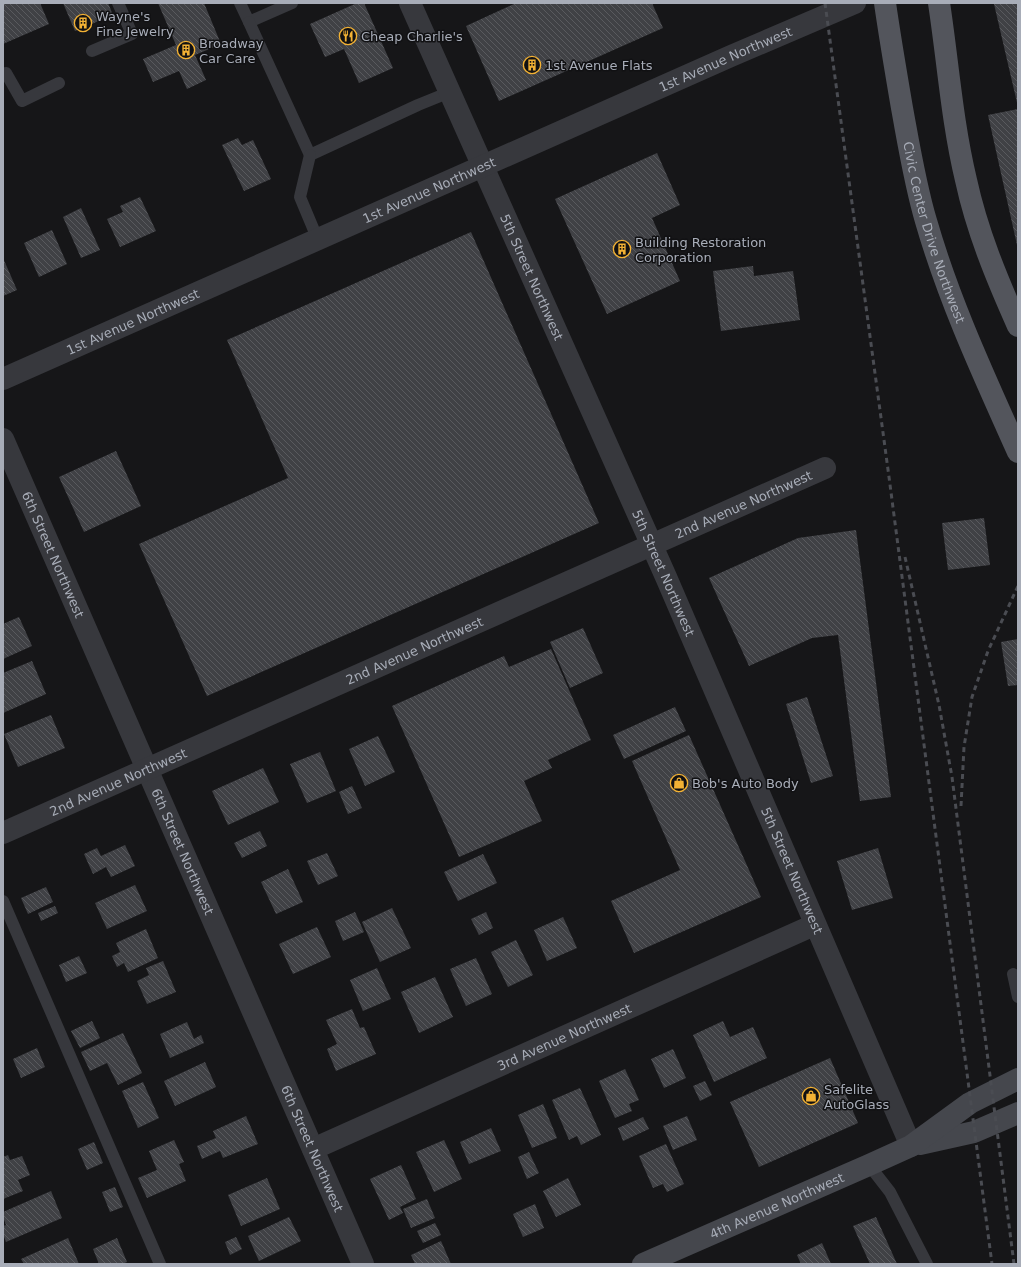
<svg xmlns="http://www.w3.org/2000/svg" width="1021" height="1267" font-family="'DejaVu Sans',sans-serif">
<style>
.building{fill:url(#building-back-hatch)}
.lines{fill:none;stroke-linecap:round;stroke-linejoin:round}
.service{stroke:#37383d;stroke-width:12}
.minor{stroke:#37383d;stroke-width:22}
.secondary{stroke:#45474d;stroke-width:22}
.primary{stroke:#53555c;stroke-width:22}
.rail{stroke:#4a4c52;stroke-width:3;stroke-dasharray:5 4;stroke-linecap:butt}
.labels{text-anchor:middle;stroke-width:3;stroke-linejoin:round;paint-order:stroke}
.poi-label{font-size:13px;fill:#a8adb8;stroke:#111113;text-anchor:start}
.street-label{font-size:13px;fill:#a8adb8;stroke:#111113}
</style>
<defs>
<pattern id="building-back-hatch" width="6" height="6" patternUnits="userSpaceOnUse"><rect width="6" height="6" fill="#404145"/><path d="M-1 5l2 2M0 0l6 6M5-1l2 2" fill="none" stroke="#595a5e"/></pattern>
</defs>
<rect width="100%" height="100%" fill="#161618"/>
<g class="building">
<polygon points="3,3 40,3 49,24 3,44"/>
<polygon points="63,3 108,3 113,15 75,31"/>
<polygon points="158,3 204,3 221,44 195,55 206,80 187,89 179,71 153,82 143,59 176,45"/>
<polygon points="357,3 364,3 393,68 359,83 344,49 325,57 310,24"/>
<polygon points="516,3 652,3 663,28 499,101 466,26"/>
<polygon points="995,3 1018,3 1018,107 994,4"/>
<polygon points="1018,109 1018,245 1017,245 988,115"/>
<polygon points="238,138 242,145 253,140 271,179 244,191 222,145"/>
<polygon points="657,153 680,205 652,218 680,281 607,314 555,199"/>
<polygon points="140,197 156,231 120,247 107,219 123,212 120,206"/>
<polygon points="81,208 100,250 81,258 63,217"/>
<polygon points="52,230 67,264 39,277 24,243"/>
<polygon points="471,232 599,523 207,696 139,544 288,478 227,340"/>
<polygon points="3,258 17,290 3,296"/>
<polygon points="753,266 754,276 793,271 800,320 721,331 713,271"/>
<polygon points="116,451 141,506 84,532 59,477"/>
<polygon points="984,518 990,565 948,570 942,523"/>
<polygon points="856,530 891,797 860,801 838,635 812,638 749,666 709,578 798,538"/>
<polygon points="19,617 32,646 3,659 3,624"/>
<polygon points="583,628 603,673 570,688 550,642"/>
<polygon points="1018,639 1018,685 1008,686 1001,642"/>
<polygon points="551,649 591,740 548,760 552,768 524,781 542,821 459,857 392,706 504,656 509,667"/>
<polygon points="32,661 46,694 3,713 3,673"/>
<polygon points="807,697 833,776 811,783 786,704"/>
<polygon points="675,707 686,731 624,759 613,735"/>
<polygon points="51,715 65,748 18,767 4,734"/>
<polygon points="689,735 761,897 634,953 611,901 680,870 632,761"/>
<polygon points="378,736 395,772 365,786 349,749"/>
<polygon points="320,752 336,791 307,803 290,764"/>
<polygon points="263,768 279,802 228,825 212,791"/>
<polygon points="352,786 362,808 348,814 339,792"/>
<polygon points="260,831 267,846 242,858 234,843"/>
<polygon points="125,845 135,866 111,877 106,867 93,874 84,854 97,848 101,856"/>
<polygon points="878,848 893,898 852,910 837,861"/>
<polygon points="327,853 338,876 318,885 307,861"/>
<polygon points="483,854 497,883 458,901 444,872"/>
<polygon points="288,869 303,902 276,914 261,882"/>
<polygon points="135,885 147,911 107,929 95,903"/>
<polygon points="46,887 53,902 28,914 21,898"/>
<polygon points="55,906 58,913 41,921 38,913"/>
<polygon points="392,908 411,948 380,962 362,922"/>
<polygon points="355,912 364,932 343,941 335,921"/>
<polygon points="486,912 493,928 479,935 471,919"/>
<polygon points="563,917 577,948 547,961 534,930"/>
<polygon points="317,927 331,957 293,974 279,944"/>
<polygon points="146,929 158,958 128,972 124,963 117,967 112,956 120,952 116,943"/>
<polygon points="516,940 533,975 508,987 491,952"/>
<polygon points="79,956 87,973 66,982 59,965"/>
<polygon points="476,958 492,994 466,1006 450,969"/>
<polygon points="163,961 176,992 147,1004 137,981 149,975 146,968"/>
<polygon points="377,968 391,999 363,1011 350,980"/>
<polygon points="435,977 453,1017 419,1033 401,992"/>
<polygon points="352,1009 360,1028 364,1027 376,1054 336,1071 327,1049 337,1044 326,1020"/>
<polygon points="92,1021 100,1038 80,1048 71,1031"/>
<polygon points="723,1021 730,1037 753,1027 767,1058 714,1082 693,1035"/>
<polygon points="187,1022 194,1039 201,1035 204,1043 170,1058 160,1034"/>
<polygon points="123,1033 142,1073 118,1085 107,1063 90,1071 81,1052"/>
<polygon points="37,1048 45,1067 21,1078 13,1059"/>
<polygon points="673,1049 686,1078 664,1088 651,1059"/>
<polygon points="830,1058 858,1123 759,1167 730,1102"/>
<polygon points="205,1062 216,1087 175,1106 164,1081"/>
<polygon points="625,1069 639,1100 629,1104 632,1111 615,1118 599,1081"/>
<polygon points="705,1081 712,1095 700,1101 693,1086"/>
<polygon points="143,1082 159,1118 138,1128 122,1091"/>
<polygon points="580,1088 601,1135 581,1145 577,1136 569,1140 552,1100"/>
<polygon points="543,1104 557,1138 532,1148 518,1115"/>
<polygon points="246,1116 258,1144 223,1158 220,1151 202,1159 197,1146 216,1138 213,1131"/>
<polygon points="687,1116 697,1140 673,1150 663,1126"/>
<polygon points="643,1117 649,1129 623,1141 618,1128"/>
<polygon points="491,1128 501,1151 469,1164 460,1142"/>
<polygon points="174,1140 184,1162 179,1164 186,1181 147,1198 138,1178 157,1170 149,1151"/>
<polygon points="444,1140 462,1179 434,1192 416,1152"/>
<polygon points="94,1142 103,1163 87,1170 78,1149"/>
<polygon points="666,1144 684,1184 667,1192 663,1184 653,1188 639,1156"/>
<polygon points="529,1152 539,1173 527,1179 518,1157"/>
<polygon points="8,1155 10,1160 22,1156 30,1175 18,1180 23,1191 3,1199 3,1157"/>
<polygon points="401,1165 416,1199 400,1207 403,1213 389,1220 370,1179"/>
<polygon points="267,1178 280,1209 241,1226 228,1195"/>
<polygon points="568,1178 581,1205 556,1217 543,1191"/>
<polygon points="115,1187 123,1207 110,1212 102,1192"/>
<polygon points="51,1191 62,1218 6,1242 3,1234 3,1226 6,1225 3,1217 3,1212"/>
<polygon points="427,1199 435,1218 411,1228 403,1209"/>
<polygon points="535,1204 544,1228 523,1237 513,1214"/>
<polygon points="289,1217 301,1241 259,1261 248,1236"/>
<polygon points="876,1217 897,1264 870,1264 853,1226"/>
<polygon points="435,1223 441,1235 423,1243 417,1231"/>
<polygon points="236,1237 242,1249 230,1255 225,1242"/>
<polygon points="68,1238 79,1264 24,1264 21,1259"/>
<polygon points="117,1238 127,1262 122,1264 99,1264 93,1249"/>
<polygon points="441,1241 451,1264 415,1264 411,1255"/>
<polygon points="822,1243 831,1264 801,1264 797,1255"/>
</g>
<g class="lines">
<g class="service">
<polyline points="240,3 249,22 292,3"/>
<polyline points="249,22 310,155 418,105 450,92"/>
<polyline points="92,51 132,34 118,3"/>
<polyline points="3,74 6,73 22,101 59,83"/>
<polyline points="310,155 300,197 318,240"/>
<polyline points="3,901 160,1264"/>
<polyline points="1013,974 1018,997"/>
<polyline points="869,1165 890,1192 927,1264"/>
</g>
<g class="minor">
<path id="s1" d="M410,3L666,577L911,1146"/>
<path id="s2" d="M3,379L731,56L855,3"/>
<path id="s3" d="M3,439L363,1264"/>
<path id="s4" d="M3,833L825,468"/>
<path id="s5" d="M313,1149L814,925"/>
</g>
<g class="secondary">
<polyline points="920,1144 974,1132 1018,1113"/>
<path id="s6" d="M643,1264L869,1165L911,1146L970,1103L1018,1079"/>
</g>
<g class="primary">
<path id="s7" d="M885,3C890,38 896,73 902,108C909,146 915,184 926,221C949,301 984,376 1018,452"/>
<path d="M939,3C948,62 952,122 966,180C977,231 997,279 1018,326"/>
</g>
<g class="rail">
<polyline points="825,3 889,477 992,1264"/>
<polyline points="905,557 939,705 952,777 1014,1264"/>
<polyline points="961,806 964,747 972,697 988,651 1018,586"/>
</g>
</g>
<defs>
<symbol id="building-ring" viewBox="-11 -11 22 22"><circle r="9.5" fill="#111113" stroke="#f2b134" stroke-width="1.5"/><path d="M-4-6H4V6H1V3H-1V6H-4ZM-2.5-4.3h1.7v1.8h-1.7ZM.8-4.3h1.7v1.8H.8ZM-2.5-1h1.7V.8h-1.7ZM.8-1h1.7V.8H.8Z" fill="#f2b134"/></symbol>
<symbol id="restaurant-ring" viewBox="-11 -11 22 22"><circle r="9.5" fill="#111113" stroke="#f2b134" stroke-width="1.5"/><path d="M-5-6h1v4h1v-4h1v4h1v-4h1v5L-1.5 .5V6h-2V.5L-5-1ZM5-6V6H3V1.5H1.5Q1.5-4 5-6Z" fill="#f2b134"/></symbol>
<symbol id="shop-ring" viewBox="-11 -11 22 22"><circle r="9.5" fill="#111113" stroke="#f2b134" stroke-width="1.5"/><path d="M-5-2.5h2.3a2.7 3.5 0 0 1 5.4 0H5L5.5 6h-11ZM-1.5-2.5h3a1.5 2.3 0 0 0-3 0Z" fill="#f2b134"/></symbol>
</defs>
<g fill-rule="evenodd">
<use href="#building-ring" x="73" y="13" width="20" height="20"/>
<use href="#restaurant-ring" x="338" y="26" width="20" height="20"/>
<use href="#building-ring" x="176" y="40" width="20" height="20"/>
<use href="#building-ring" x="522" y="55" width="20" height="20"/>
<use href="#building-ring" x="612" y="239" width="20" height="20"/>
<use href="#shop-ring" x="669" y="773" width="20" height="20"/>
<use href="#shop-ring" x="801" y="1086" width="20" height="20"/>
</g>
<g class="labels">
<g class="poi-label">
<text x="96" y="21">Wayne's<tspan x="96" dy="15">Fine Jewelry</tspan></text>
<text x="361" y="41">Cheap Charlie's</text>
<text x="199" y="48">Broadway<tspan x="199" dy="15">Car Care</tspan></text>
<text x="545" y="70">1st Avenue Flats</text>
<text x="635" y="247">Building Restoration<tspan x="635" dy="15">Corporation</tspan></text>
<text x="692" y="788">Bob's Auto Body</text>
<text x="824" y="1094">Safelite<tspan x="824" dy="15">AutoGlass</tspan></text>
</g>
<g class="street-label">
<text dy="5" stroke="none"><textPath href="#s2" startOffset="790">1st Avenue Northwest</textPath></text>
<text dy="5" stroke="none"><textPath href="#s2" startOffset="466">1st Avenue Northwest</textPath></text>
<text dy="5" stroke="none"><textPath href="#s7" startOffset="235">Civic Center Drive Northwest</textPath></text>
<text dy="5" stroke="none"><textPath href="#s1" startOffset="300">5th Street Northwest</textPath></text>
<text dy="5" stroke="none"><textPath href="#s2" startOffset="142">1st Avenue Northwest</textPath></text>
<text dy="5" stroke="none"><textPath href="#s4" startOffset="810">2nd Avenue Northwest</textPath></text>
<text dy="5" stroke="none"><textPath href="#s3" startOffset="126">6th Street Northwest</textPath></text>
<text dy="5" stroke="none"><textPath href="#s1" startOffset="624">5th Street Northwest</textPath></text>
<text dy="5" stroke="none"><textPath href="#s4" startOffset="450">2nd Avenue Northwest</textPath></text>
<text dy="5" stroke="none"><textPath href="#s4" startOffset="126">2nd Avenue Northwest</textPath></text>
<text dy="5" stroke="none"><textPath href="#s3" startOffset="450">6th Street Northwest</textPath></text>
<text dy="5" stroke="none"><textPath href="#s1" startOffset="948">5th Street Northwest</textPath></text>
<text dy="5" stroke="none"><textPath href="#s5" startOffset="275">3rd Avenue Northwest</textPath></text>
<text dy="5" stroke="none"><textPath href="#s3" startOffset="774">6th Street Northwest</textPath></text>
<text dy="5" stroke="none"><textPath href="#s6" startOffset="146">4th Avenue Northwest</textPath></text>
</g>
</g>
<rect width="1021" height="1267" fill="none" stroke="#a8adb8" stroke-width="8"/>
</svg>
